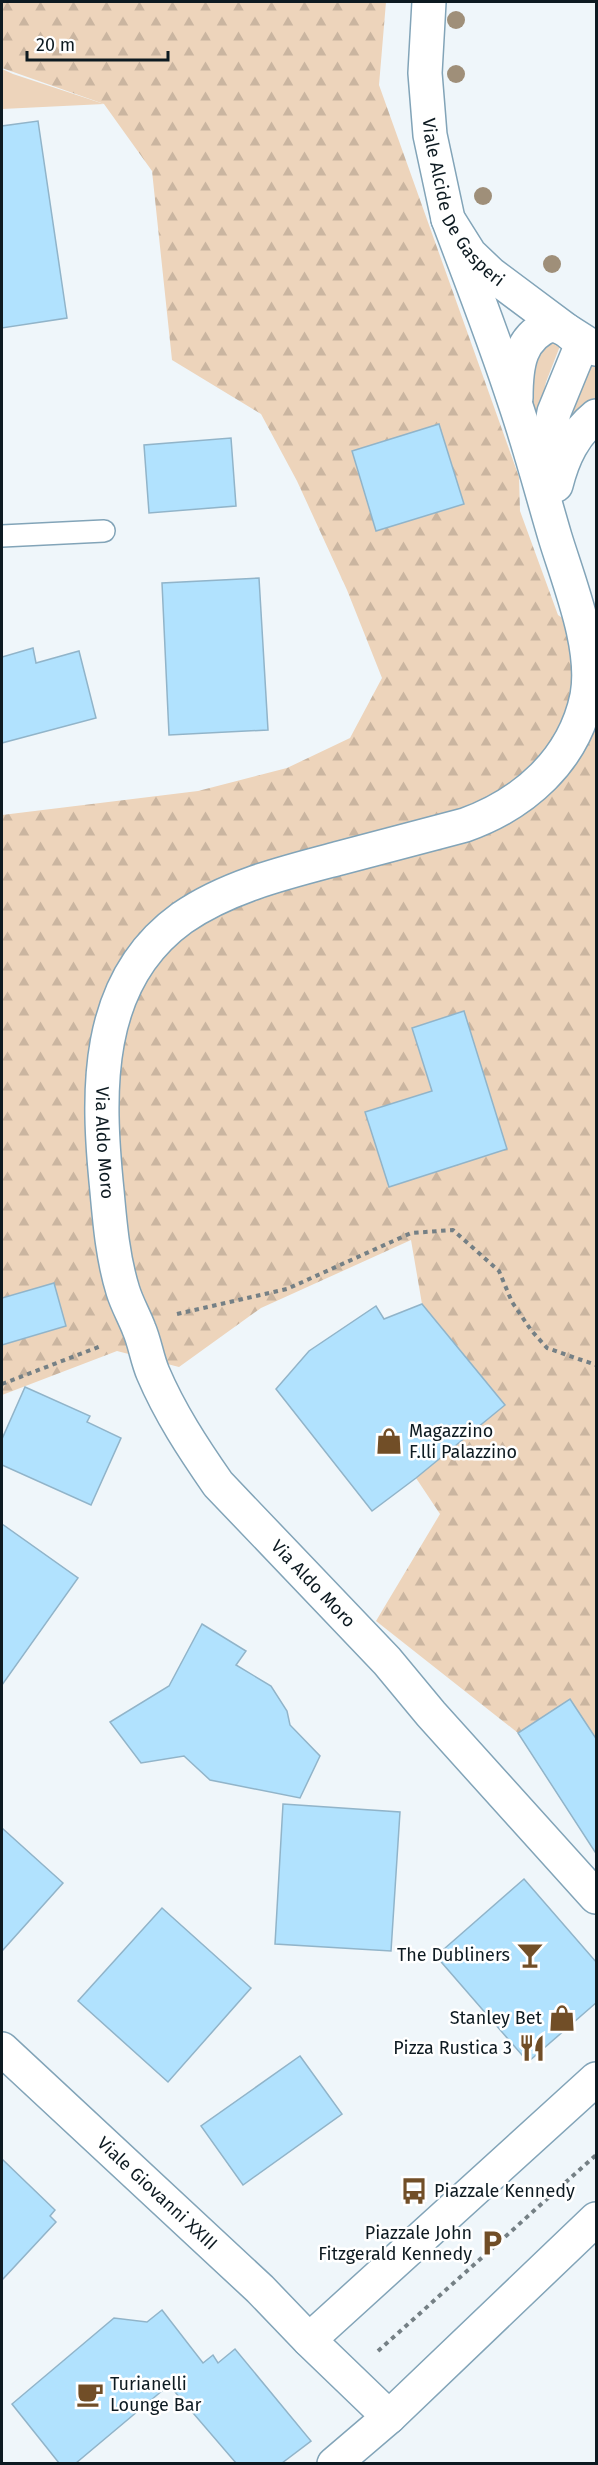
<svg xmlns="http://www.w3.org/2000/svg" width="598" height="2465" font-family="'Fira Sans',sans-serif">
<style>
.grass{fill:#edd4bb}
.forest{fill:url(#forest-firs)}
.building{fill:#b1e2fe;stroke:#91b4c9;stroke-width:1.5}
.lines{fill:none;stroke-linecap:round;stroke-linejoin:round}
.service-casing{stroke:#82a4b8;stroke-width:24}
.minor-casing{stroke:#82a4b8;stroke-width:36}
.path{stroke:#758085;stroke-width:4;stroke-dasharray:4.5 4.5;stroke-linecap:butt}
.service{stroke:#fff;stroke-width:21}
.minor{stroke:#fff;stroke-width:33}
.tree{fill:#9f8f79}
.labels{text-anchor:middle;stroke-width:5;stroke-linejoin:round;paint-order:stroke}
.street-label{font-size:18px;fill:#0d1a21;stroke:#fff}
.poi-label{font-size:18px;fill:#0d1a21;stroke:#fff;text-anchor:end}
</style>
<defs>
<pattern id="forest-firs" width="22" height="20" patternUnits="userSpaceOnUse" patternTransform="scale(1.5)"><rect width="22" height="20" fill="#edd4bb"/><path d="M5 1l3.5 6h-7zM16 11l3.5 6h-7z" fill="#cab5a0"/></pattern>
</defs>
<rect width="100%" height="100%" fill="#eff6fa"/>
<g class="grass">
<polygon points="2,69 13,74 104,104 2,109"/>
<path d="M551,340L560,346L546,382L539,414L536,415C530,406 530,373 533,363C537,354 545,346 551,340Z"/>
<polygon points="589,358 596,360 596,398 574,417 569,414"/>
</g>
<polygon class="forest" points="2,2 386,2 379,85 519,477 520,511 558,615 596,641 596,1740 570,1700 518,1733 376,1621 440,1514 416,1478 505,1405 422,1304 411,1240 261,1308 179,1367 117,1351 2,1395 2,815 198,791 287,768 350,738 382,678 347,590 297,481 261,414 172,360 152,171 104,104 2,68"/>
<g class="building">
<polygon points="38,121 67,318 2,328 2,126"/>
<polygon points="439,424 464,504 376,531 352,451"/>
<polygon points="231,438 236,506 149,513 144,445"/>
<polygon points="259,578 268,730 169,735 162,583"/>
<polygon points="33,648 36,663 79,651 96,718 2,743 2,657"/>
<polygon points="464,1011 507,1149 389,1187 365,1112 432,1091 412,1028"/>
<polygon points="54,1283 66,1326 2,1345 2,1298"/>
<polygon points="422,1304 505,1405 416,1478 372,1511 276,1389 309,1351 376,1306 384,1319"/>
<polygon points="25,1387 90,1416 87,1422 121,1438 91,1505 2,1465 2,1439"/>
<polygon points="2,1524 78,1578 2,1685"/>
<polygon points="202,1624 246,1651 236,1665 271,1686 287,1711 290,1725 320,1756 300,1798 210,1780 184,1756 141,1763 110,1722 169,1686"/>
<polygon points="570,1699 597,1740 597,1855 518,1733"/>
<polygon points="283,1804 400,1812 391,1951 275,1944"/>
<polygon points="2,1828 63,1883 2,1951"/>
<polygon points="524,1879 597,1963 597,2002 528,2062 436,1956"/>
<polygon points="162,1908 251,1988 168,2082 78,2001"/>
<polygon points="300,2056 342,2114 243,2185 201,2126"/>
<polygon points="2,2159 55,2210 50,2216 56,2222 2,2280"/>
<polygon points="162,2310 203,2363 213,2355 218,2363 235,2349 311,2441 282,2463 236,2463 169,2385 76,2463 59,2463 12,2404 114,2318 147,2322"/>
</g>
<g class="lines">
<defs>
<polyline id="service" points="2,536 104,531"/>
<g id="minor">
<path id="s1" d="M429,2L425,73L430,135L448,219L470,254L491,274L566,330L596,349"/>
<path id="s2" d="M448,219C471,280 495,341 515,403C530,447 542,493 555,537C569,583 596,648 587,696C574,760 524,804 465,825C423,836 382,847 340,858C287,872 228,886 182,918C93,982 97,1093 107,1191C110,1225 113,1259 123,1291C127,1304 134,1316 139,1329C145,1343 147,1359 153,1373C170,1413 193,1448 218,1484L387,1661L431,1714L596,1897"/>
<path d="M516,398C516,367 519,335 553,324L566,330L578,340L579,351L554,412L548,444V481"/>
<path d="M556,485C563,457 574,434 596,416"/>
<path id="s3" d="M2,2049L260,2289L309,2340L389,2417"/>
<polyline points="309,2340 596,2079"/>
<polyline points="334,2464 389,2417 596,2219"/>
</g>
</defs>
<use href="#service" class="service-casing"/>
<use href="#minor" class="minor-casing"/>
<g class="path">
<polyline points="177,1314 287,1289 411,1233 453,1230 499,1271 512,1302 531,1330 547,1348 596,1365"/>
<polyline points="2,1384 101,1346"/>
<polyline points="378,2351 596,2155"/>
</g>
<use href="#service" class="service"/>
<use href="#minor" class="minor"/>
</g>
<g class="tree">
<circle cx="456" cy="20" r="9"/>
<circle cx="456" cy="74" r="9"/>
<circle cx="483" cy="196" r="9"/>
<circle cx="552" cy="264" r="9"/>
</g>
<defs>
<symbol id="shop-bare" viewBox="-9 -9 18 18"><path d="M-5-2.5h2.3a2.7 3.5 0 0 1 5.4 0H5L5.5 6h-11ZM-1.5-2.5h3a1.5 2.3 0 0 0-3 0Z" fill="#714e27" stroke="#fff" stroke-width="2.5" paint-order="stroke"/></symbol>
<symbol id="bar-bare" viewBox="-9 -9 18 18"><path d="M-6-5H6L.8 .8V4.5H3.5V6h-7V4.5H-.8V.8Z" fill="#714e27" stroke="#fff" stroke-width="2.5" paint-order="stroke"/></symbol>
<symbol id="restaurant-bare" viewBox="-9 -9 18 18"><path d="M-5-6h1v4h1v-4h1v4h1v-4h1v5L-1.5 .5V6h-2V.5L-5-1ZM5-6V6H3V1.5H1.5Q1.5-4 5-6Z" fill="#714e27" stroke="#fff" stroke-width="2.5" paint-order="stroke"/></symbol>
<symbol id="bus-bare" viewBox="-9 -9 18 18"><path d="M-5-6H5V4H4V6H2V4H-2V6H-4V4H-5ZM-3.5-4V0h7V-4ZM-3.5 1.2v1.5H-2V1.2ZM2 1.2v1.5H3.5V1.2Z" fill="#714e27" stroke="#fff" stroke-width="2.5" paint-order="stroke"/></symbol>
<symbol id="parking-bare" viewBox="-9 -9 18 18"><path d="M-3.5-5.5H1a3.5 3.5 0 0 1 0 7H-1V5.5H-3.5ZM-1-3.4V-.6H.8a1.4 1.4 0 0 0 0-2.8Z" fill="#714e27" stroke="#fff" stroke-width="2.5" paint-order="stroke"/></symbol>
<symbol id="cafe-bare" viewBox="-9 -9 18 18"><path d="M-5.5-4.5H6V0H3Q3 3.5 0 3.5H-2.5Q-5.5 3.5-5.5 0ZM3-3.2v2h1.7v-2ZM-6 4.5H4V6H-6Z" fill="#714e27" stroke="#fff" stroke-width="2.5" paint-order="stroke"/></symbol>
</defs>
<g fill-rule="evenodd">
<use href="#shop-bare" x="370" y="1422" width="38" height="38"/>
<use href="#bar-bare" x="511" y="1936" width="38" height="38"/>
<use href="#shop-bare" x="543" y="1999" width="38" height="38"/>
<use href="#restaurant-bare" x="513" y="2029" width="38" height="38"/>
<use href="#bus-bare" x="395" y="2172" width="38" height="38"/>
<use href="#parking-bare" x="473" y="2224" width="38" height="38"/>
<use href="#cafe-bare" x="71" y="2375" width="38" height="38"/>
</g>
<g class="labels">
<g class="street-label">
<text dy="6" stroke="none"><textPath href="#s1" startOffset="210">Viale Alcide De Gasperi</textPath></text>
<text dy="6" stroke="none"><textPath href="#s2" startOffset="1234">Via Aldo Moro</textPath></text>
<text dy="6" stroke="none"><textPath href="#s2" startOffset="1738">Via Aldo Moro</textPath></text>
<text dy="6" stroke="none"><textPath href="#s3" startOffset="212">Viale Giovanni XXIII</textPath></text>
</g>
<g class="poi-label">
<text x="409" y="1437" text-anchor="start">Magazzino<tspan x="409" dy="21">F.lli Palazzino</tspan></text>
<text x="510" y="1961">The Dubliners</text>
<text x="542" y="2024">Stanley Bet</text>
<text x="512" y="2054">Pizza Rustica 3</text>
<text x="434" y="2197" text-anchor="start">Piazzale Kennedy</text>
<text x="472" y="2239">Piazzale John<tspan x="472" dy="21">Fitzgerald Kennedy</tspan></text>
<text x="110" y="2390" text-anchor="start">Turianelli<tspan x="110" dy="21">Lounge Bar</tspan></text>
</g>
</g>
<rect width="598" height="2465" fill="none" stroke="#0d1a21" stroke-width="6"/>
<path d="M27 51v9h141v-9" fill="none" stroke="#0d1a21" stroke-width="3"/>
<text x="36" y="51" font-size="18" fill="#0d1a21" stroke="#ffffff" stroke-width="4.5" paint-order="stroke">20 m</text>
</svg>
